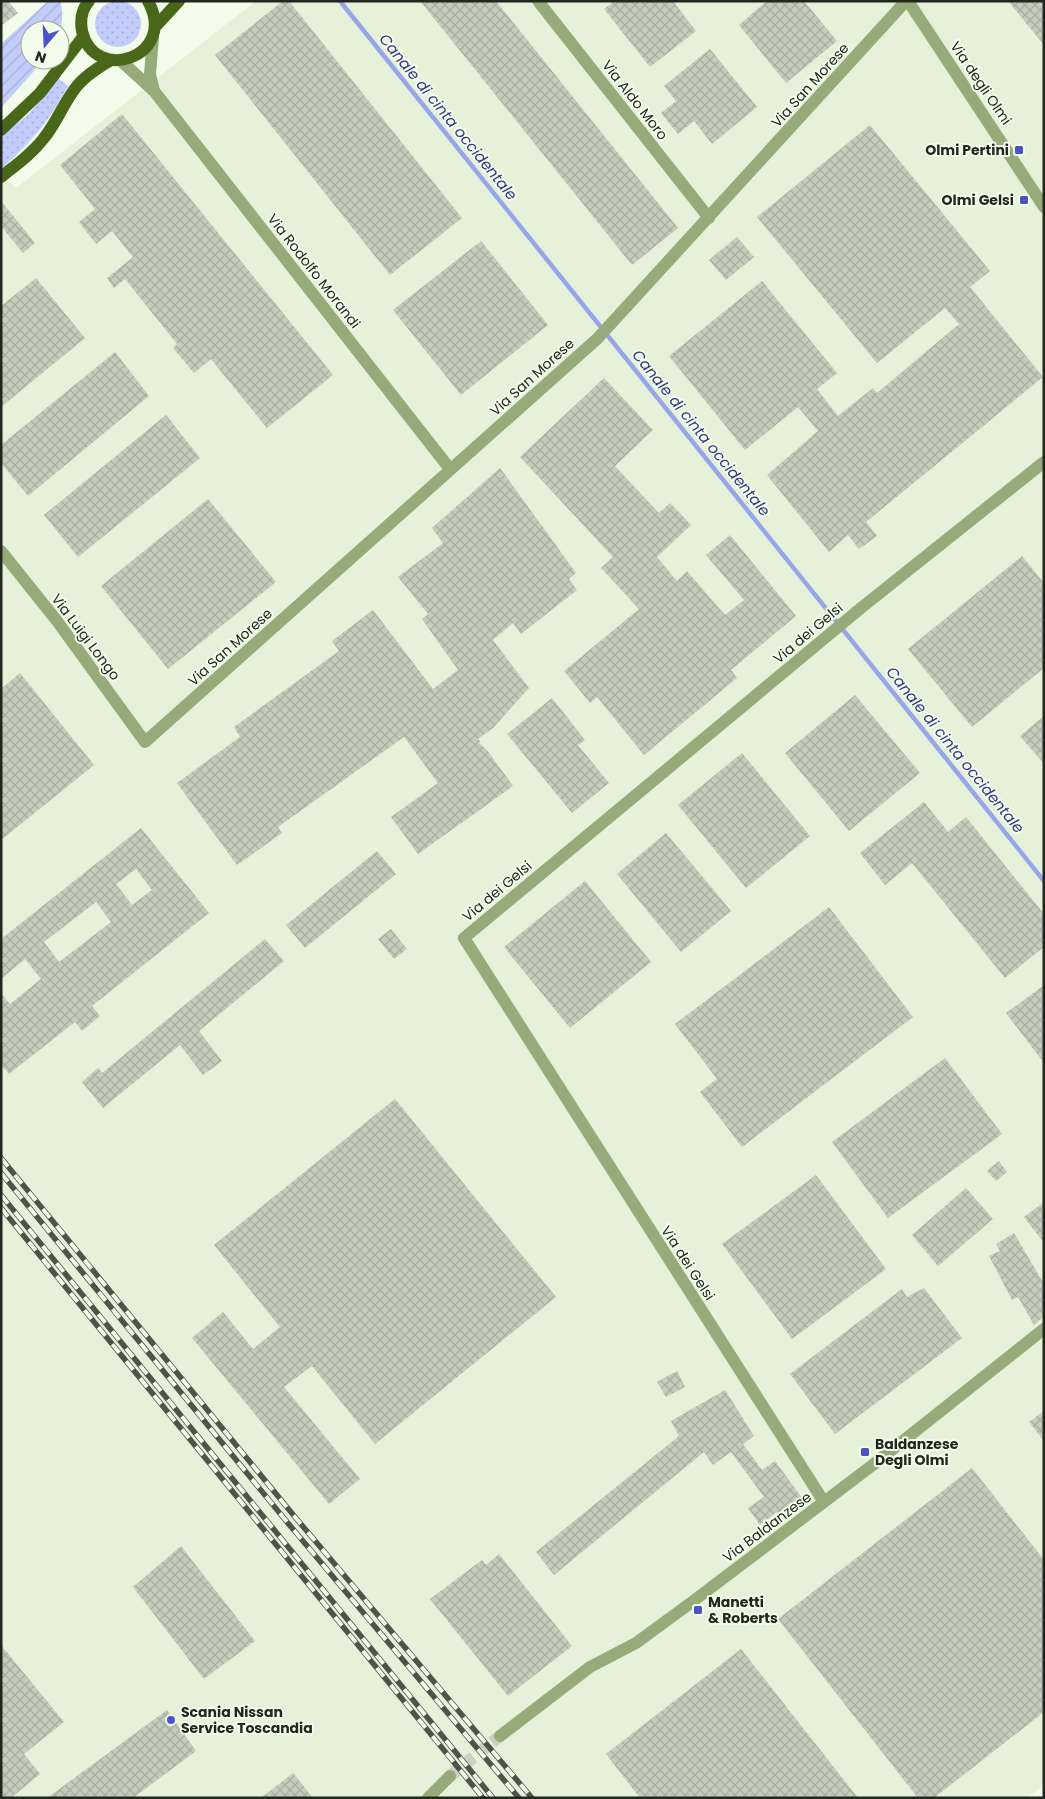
<svg xmlns="http://www.w3.org/2000/svg" width="1045" height="1799" font-family="Poppins,sans-serif">
<style>
.built{fill:#e5f1d8}
.grass{fill:url(#grass-dots)}
.garden{fill:url(#garden-furrows)}
.lines{fill:none;stroke-linecap:round;stroke-linejoin:round}
.stream{stroke:#97a5ea;stroke-width:4.5}
.building{fill:url(#building-cross-hatch);fill-rule:evenodd}
.minor-tunnel{stroke:#c9d1c1;stroke-width:12;stroke-dasharray:12 6;stroke-linecap:butt}
.minor{stroke:#95ab7a;stroke-width:12}
.major{stroke:#496718;stroke-width:12}
.rail-casing{stroke:#4f534a;stroke-width:5.5}
.rail{stroke:#f3fcea;stroke-width:4;stroke-dasharray:11;stroke-linecap:butt}
.poi-dot{fill:#4b53c9;stroke:#f3fcea;stroke-width:2}
.labels{text-anchor:middle;stroke-width:4;stroke-linejoin:round;paint-order:stroke}
.street-label{font-size:14px;fill:#23261f;stroke:#f3fcea}
.poi-label{font-size:14px;font-weight:bold;fill:#23261f;stroke:#f3fcea;text-anchor:start}
.water-label{font-size:15px;font-style:italic;fill:#33398a;stroke:#f3fcea}
</style>
<defs>
<pattern id="grass-dots" width="8" height="8" patternUnits="userSpaceOnUse" patternTransform="scale(1.25)"><rect width="8" height="8" fill="#c3cdfc"/><path d="M2 2h.1M6 6h.1" fill="none" stroke="#a7b0d8" stroke-width="1.8" stroke-linecap="round"/></pattern>
<pattern id="garden-furrows" width="10" height="10" patternUnits="userSpaceOnUse" patternTransform="scale(1.25)"><rect width="10" height="10" fill="#c3cdfc"/><path d="M-1 1l2-2M0 10L10 0M9 11l2-2" fill="none" stroke="#a7b0d8"/></pattern>
<pattern id="building-cross-hatch" width="8" height="8" patternUnits="userSpaceOnUse" patternTransform="scale(1.25)"><rect width="8" height="8" fill="#c4ccbb"/><path d="M0 0l8 8M0 8l8-8" fill="none" stroke="#a8afa0"/></pattern>
</defs>
<rect width="100%" height="100%" fill="#f3fcea"/>
<polygon class="built" points="256,1 1044,1 1044,1785 1027,1798 1,1798 1,174 16,188"/>
<g class="grass">
<circle cx="118" cy="24" r="23"/>
<path d="M58,78L68,86C52,118 28,146 1,169V136L29,114Z"/>
</g>
<path class="garden" d="M48,1H60C64,12 62,22 60,33V30H30V60H42L34,71L1,108V44Z"/>
<g class="lines">
<polyline class="stream" points="340,1 1044,881"/>
</g>
<g class="building">
<polygon points="1,1 8,1 18,13 1,26"/>
<polygon points="283,1 289,1 462,218 390,275 215,55"/>
<polygon points="420,1 496,1 678,228 632,265"/>
<polygon points="614,1 673,1 696,31 650,67 604,9"/>
<polygon points="767,1 804,1 837,41 786,83 739,25"/>
<polygon points="1008,1 1044,1 1044,45"/>
<polygon points="710,49 757,107 712,144 694,121 678,134 661,113 676,101 664,86"/>
<polygon points="122,114 333,375 267,428 211,359 194,373 173,348 177,344 125,279 114,288 107,278 133,257 112,231 96,244 79,222 95,209 60,165"/>
<polygon points="870,125 990,271 970,287 1043,377 866,522 877,536 859,549 848,535 829,552 767,475 818,431 798,407 745,450 669,356 762,281 837,373 817,389 838,416 873,388 877,393 959,324 945,308 877,363 757,217"/>
<polygon points="1,201 35,243 23,253 1,226"/>
<polygon points="737,237 754,257 726,280 709,260"/>
<polygon points="481,241 548,325 461,395 393,310"/>
<polygon points="36,278 85,338 1,407 1,306"/>
<polygon points="115,352 149,396 28,496 1,463 1,445"/>
<polygon points="604,378 653,430 615,466 659,513 670,503 691,525 657,557 677,581 687,571 725,615 744,600 706,555 730,535 796,616 731,670 737,678 644,755 597,697 590,703 564,671 639,609 601,568 613,557 520,457"/>
<polygon points="166,415 200,458 78,557 44,515"/>
<polygon points="500,468 576,573 569,579 577,590 521,634 513,623 493,640 529,688 493,728 478,739 480,741 479,743 487,750 513,786 418,854 391,817 438,783 404,737 278,827 282,833 237,865 177,783 240,737 234,727 339,651 332,641 373,610 433,689 458,670 422,619 428,614 398,577 443,543 432,528"/>
<polygon points="208,499 276,582 168,669 101,586"/>
<polygon points="1022,556 1044,583 1044,668 972,727 908,649"/>
<polygon points="20,673 94,765 1,840 1,689"/>
<polygon points="855,695 920,773 849,831 785,753"/>
<polygon points="552,698 585,740 578,745 609,783 572,813 507,734"/>
<polygon points="1044,716 1044,764 1020,736"/>
<polygon points="742,753 810,836 746,888 678,805"/>
<polygon points="924,802 948,832 966,817 1044,914 1044,947 1005,978 912,863 885,885 860,853"/>
<path d="M141,828L209,913L92,1006L100,1016L82,1031L75,1022L9,1074L1,1065V993L10,1004L41,979L25,959L1,979V939ZM136,869L152,890L132,905L116,884ZM96,902L111,922L59,962L44,942Z"/>
<polygon points="666,833 731,911 681,952 617,874"/>
<polygon points="377,851 396,874 305,948 286,925"/>
<polygon points="585,881 651,962 570,1028 504,947"/>
<polygon points="829,907 913,1017 742,1147 700,1092 717,1079 675,1024"/>
<polygon points="391,929 407,949 394,959 378,939"/>
<polygon points="265,939 284,961 199,1031 222,1061 203,1075 180,1045 103,1108 82,1082 98,1068 102,1073"/>
<polygon points="1044,985 1044,1063 1006,1013"/>
<polygon points="945,1058 1002,1134 888,1218 832,1142"/>
<polygon points="395,1099 556,1297 375,1444 312,1366 284,1387 360,1479 329,1504 192,1338 223,1312 253,1349 280,1327 214,1245"/>
<polygon points="999,1161 1007,1172 996,1181 987,1171"/>
<polygon points="816,1175 886,1269 792,1339 722,1244"/>
<polygon points="966,1188 993,1219 938,1266 912,1235"/>
<polygon points="1044,1202 1044,1243 1024,1217"/>
<polygon points="1014,1233 1044,1284 1044,1316 1034,1325 1018,1297 1012,1300 989,1256 1000,1251 996,1244"/>
<polygon points="924,1288 962,1338 835,1434 790,1374 902,1289 907,1297"/>
<polygon points="677,1371 685,1387 666,1397 657,1382"/>
<polygon points="725,1390 754,1436 743,1444 762,1470 775,1461 805,1502 782,1519 777,1512 760,1525 748,1508 764,1497 731,1452 713,1465 704,1452 554,1575 536,1552 679,1436 671,1421"/>
<polygon points="1044,1411 1044,1441 1029,1422"/>
<polygon points="972,1468 1044,1560 1044,1712 934,1798 918,1798 778,1619"/>
<polygon points="181,1546 255,1641 204,1679 133,1587"/>
<polygon points="499,1554 572,1646 508,1696 430,1599 482,1560 486,1565"/>
<polygon points="1,1645 64,1722 24,1754 40,1774 11,1798 1,1798"/>
<polygon points="741,1649 858,1798 640,1798 606,1754"/>
<polygon points="167,1710 196,1751 133,1798 47,1798"/>
<polygon points="293,1773 313,1798 261,1798"/>
</g>
<g class="lines">
<polyline class="minor-tunnel" points="450,1776 500,1736"/>
<g class="minor">
<polyline points="538,1 709,218"/>
<polyline points="908,1 1044,207"/>
<polyline points="153,37 150,74 154,91"/>
<polyline points="120,60 154,91 450,469"/>
<polyline points="1,551 57,621 145,742 597,339 906,1"/>
<polyline points="824,1502 464,938 861,608 1044,462"/>
<polyline points="500,1736 590,1667 636,1643 692,1602 874,1464 1044,1329"/>
<polyline points="428,1798 450,1776"/>
</g>
<g class="major">
<path d="M89,1C82,9 80,20 82,31C94,85 179,57 148,1"/>
<polyline points="156,26 179,1"/>
<polyline points="1,130 40,93 83,37"/>
<path d="M1,177C16,165 32,154 44,138C57,122 64,102 77,86C86,75 99,67 111,60"/>
</g>
<defs>
<g id="rail">
<polyline points="1,1158 295,1517 532,1798"/>
<polyline points="1,1173 287,1522 519,1798"/>
<polyline points="1,1195 493,1798"/>
<polyline points="1,1208 483,1798"/>
</g>
</defs>
<use href="#rail" class="rail-casing"/>
<use href="#rail" class="rail"/>
</g>
<g class="poi-dot">
<rect x="1014" y="145" width="10" height="10" rx="2.5"/>
<rect x="1019" y="195" width="10" height="10" rx="2.5"/>
<rect x="860" y="1447" width="10" height="10" rx="2.5"/>
<rect x="693" y="1605" width="10" height="10" rx="2.5"/>
<circle cx="171" cy="1720" r="5"/>
</g>
<g class="labels">
<g class="street-label">
<text transform="translate(981 83) rotate(56)" y="5">Via degli Olmi</text>
<text transform="translate(810 85) rotate(-48)" y="5">Via San Morese</text>
<text transform="translate(635 100) rotate(52)" y="5">Via Aldo Moro</text>
<text transform="translate(314 271) rotate(52)" y="5">Via Rodolfo Morandi</text>
<text transform="translate(532 377) rotate(-42)" y="5">Via San Morese</text>
<text transform="translate(808 633) rotate(-40)" y="5">Via dei Gelsi</text>
<text transform="translate(86 637) rotate(53)" y="5">Via Luigi Longo</text>
<text transform="translate(230 647) rotate(-42)" y="5">Via San Morese</text>
<text transform="translate(497 891) rotate(-40)" y="5">Via dei Gelsi</text>
<text transform="translate(688 1263) rotate(57)" y="5">Via dei Gelsi</text>
<text transform="translate(767 1527) rotate(-37)" y="5">Via Baldanzese</text>
</g>
<g class="poi-label">
<text x="1009" y="155" text-anchor="end">Olmi Pertini</text>
<text x="1014" y="205" text-anchor="end">Olmi Gelsi</text>
<text x="875" y="1449">Baldanzese<tspan x="875" dy="16">Degli Olmi</tspan></text>
<text x="708" y="1607">Manetti<tspan x="708" dy="16">&amp; Roberts</tspan></text>
<text x="181" y="1717">Scania Nissan<tspan x="181" dy="16">Service Toscandia</tspan></text>
</g>
<g class="water-label">
<text transform="translate(448 117) rotate(51)" y="5">Canale di cinta occidentale</text>
<text transform="translate(701 433) rotate(51)" y="5">Canale di cinta occidentale</text>
<text transform="translate(955 750) rotate(51)" y="5">Canale di cinta occidentale</text>
</g>
</g>
<rect width="1045" height="1799" fill="none" stroke="#23261f" stroke-width="5"/>
<g transform="translate(45 45) rotate(199)"><circle r="24" fill="#f3fcea" stroke="#a0a699"/>
<path d="M0-4L9 19L0 12L-9 19Z" fill="#4b53c9"/>
<text y="-8" font-size="14" font-weight="bold" text-anchor="middle" fill="#23261f">N</text>
</g>
</svg>
